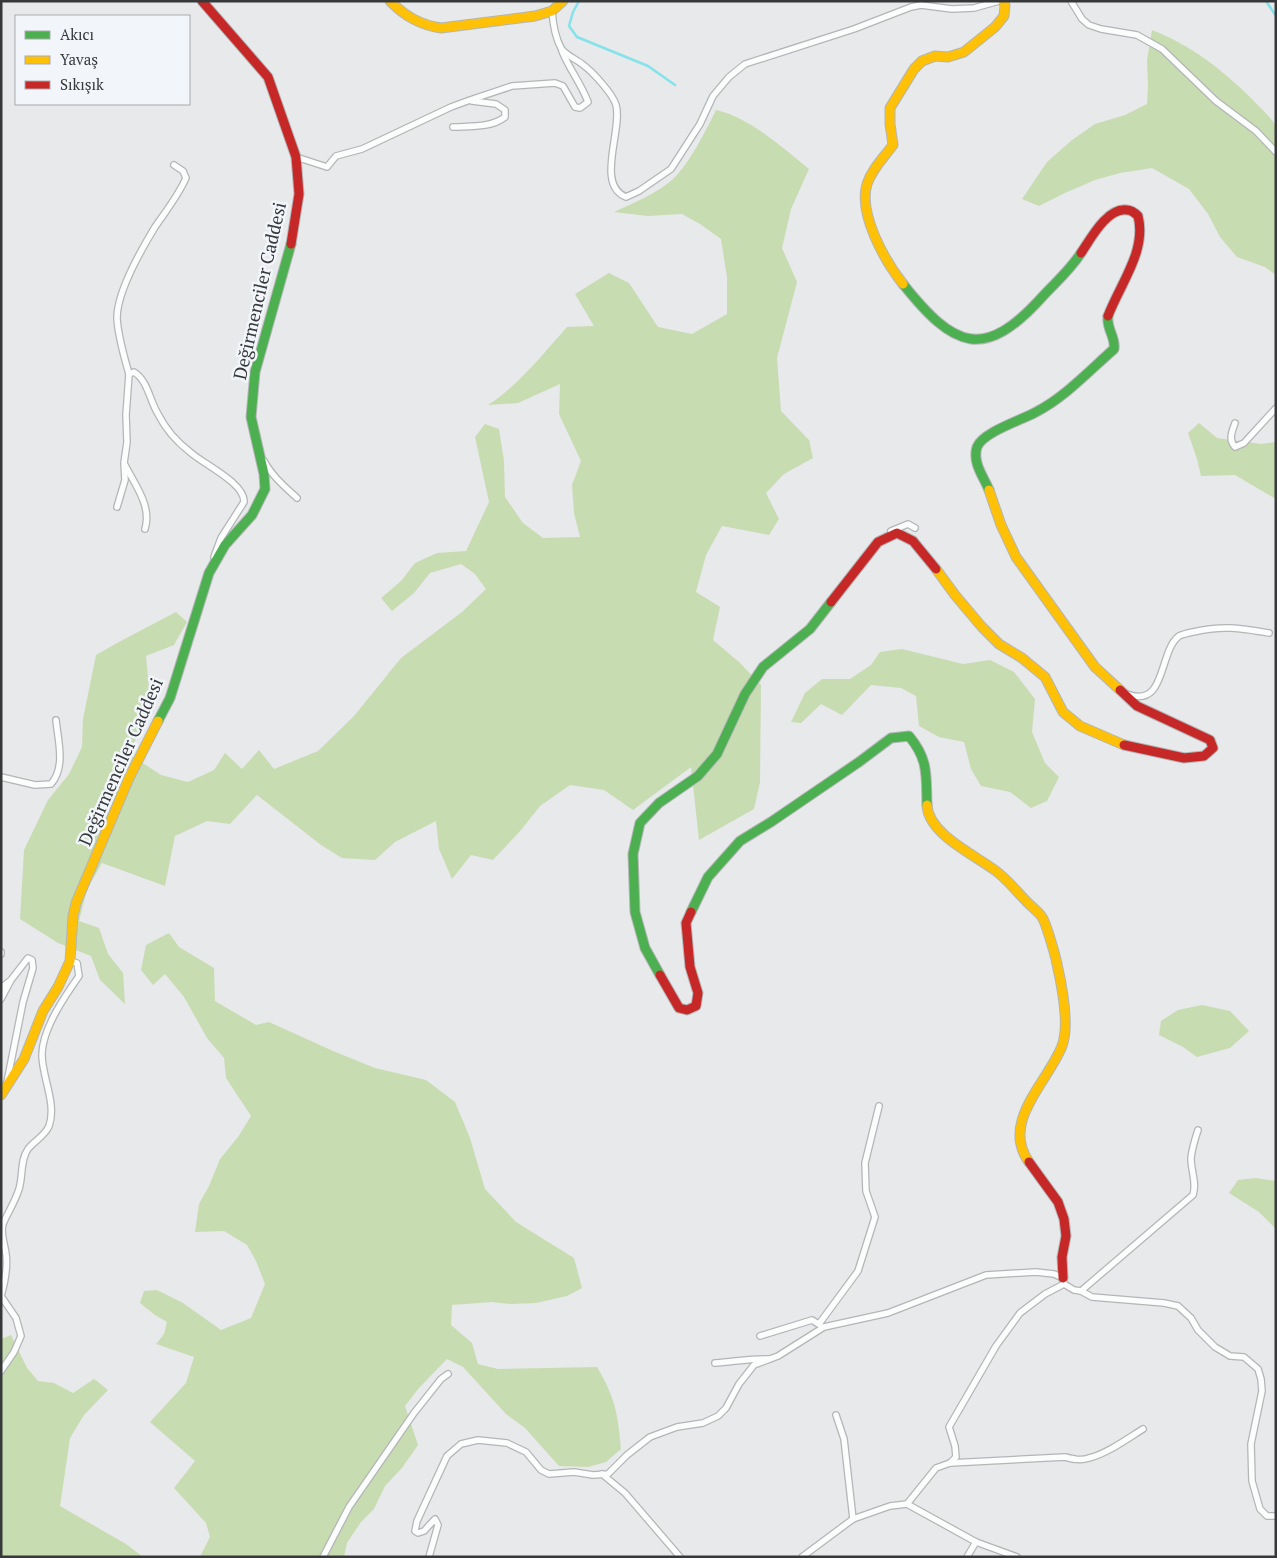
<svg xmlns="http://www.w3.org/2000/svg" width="1277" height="1558" font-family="'PT Serif',serif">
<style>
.green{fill:#c8dcb2}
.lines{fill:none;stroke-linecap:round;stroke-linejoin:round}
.stream{stroke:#84e3ea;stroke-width:2.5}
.street-casing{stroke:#b3b5b6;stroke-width:8}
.fast-casing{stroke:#b3b5b6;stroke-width:11}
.slow-casing{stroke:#b3b5b6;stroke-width:11}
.jam-casing{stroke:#b3b5b6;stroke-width:11}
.street{stroke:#fbfcfc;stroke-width:5.5}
.fast{stroke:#4caf50;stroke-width:9}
.slow{stroke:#ffc107;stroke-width:9}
.jam{stroke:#c62828;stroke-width:9}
.labels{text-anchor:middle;stroke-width:5;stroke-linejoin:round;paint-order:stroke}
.street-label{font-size:18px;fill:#36383a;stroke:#f2f6fa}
</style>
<rect width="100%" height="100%" fill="#e7e9eb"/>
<g class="green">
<path d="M1152,30C1191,45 1224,71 1253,100C1261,109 1270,116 1276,126V275L1265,267L1237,257L1220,237L1208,214L1189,189L1152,168L1120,173L1095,180L1067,192L1039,206L1022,199L1047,162L1072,140L1095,124L1125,115L1147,104L1148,86L1147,60Z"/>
<path d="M716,110C751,118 781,147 809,169L791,209L782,248L797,282L777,358L781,411L809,440L813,458L784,474L766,493L779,519L769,535L722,526L706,555L696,592L720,607L713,640L739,662L761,685L760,782L754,809L699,840L691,767L633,810L604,790L570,785L540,806L521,830L493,860L471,855L452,879L439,849L436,821L395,842L375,860L342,858L321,845L257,795L230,824L207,821L175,836L165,886L102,863L87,889L79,921L99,928L108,954L123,973L125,1004L100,980L91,956L58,943L20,919L24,850L48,800L69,774L82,747L83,719L96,655L117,643L176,612L187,622L174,645L146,656L150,698L143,723L129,754L161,775L188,782L214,770L225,753L242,769L259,750L274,769L318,751L354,716L401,658L462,612L486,589L475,574L461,564L430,573L414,593L392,611L381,598L401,581L415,563L437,553L466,551L489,502L475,437L485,424L499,429L504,461L505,497L523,523L543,538L580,537L574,513L572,485L581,461L559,414L560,384L518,403L488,405C519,385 542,355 567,327L594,326L575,294L609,273L629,283L658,327L692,334L727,314V277L721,239L700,224L682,214L648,216L614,212C634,203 655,194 672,180C690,163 705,132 716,110Z"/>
<polygon points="1199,423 1217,438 1261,444 1276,442 1276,499 1235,475 1201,476 1197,459 1188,433"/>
<polygon points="902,649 963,664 990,660 1014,672 1035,699 1032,732 1045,763 1059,777 1047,801 1031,808 1010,792 981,786 971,769 964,742 939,737 919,726 916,696 901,688 871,685 842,715 821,704 801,723 791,722 805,693 822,679 850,679 871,665 880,652"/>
<path d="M169,933L179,947L214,968L215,1001L256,1025L269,1022L333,1051L375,1068L426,1080L455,1102L470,1138L485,1189L516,1222L574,1258L582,1288L567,1296L536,1303L511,1304L492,1302L452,1305L451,1325L472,1343L478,1364L498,1369L597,1367C615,1397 618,1414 621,1449L606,1462L588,1467L559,1466L525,1428L506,1414L463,1367L447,1359L419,1388L405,1406L418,1445L402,1468L385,1486L374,1509L361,1522L347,1543L344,1557H200L210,1537L206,1523L174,1488L195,1461L150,1422L186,1383L194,1357L156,1344L164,1334L167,1322L155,1315L140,1303L144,1291L157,1290L183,1303L221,1330L251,1318L265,1284L256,1261L247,1245L224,1231L195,1232L199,1204L209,1186L220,1159L238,1137L251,1116L226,1078L224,1058L207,1038L184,997L165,974L153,985L141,970L146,945Z"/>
<polygon points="1202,1005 1230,1011 1249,1031 1230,1048 1197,1057 1183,1047 1159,1035 1161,1021 1178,1010"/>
<polygon points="1256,1178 1276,1181 1276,1229 1259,1212 1229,1193 1238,1180"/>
<polygon points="11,1335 27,1368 38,1381 54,1383 73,1393 94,1379 108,1390 84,1415 70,1438 60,1506 126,1544 143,1557 1,1557 1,1339"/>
</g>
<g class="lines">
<g class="stream">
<polyline points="579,1 573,12 569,26 577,37 648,66 675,85"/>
<polyline points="1266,1 1276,16"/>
</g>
<defs>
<g id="street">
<polyline points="1071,1 1082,19 1089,25 1101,29 1137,35 1162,49 1216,101 1256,131 1276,152"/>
<path d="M552,11C553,24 555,37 561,48C565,55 576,59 582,64C592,71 613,94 616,105C623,129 595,185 626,197L639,191L671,169L700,124L713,96L729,77L745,64L854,29L911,7L921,5L952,9L974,8L999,1"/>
<path d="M453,127C470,126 491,128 505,117V110L496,104L472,101"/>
<path d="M296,157L327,167L336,156L362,149L451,107L470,100L512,86L555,83L563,86L575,107L580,108L588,102C581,83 569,69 562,51"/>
<path d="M129,374C124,356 118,337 117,318C117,292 141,250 155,227C166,211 178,196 186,178L183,171L174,165"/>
<path d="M1235,423C1232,432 1228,439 1235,447L1244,443L1276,408"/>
<path d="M264,461C272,476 285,487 297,498"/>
<path d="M125,465C135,485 152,506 145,529"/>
<path d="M117,507L125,480L124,463L127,442L126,415L129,374L134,372C148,381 149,399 158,414C165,428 177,442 190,452C203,464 245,483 244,502L221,538L214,557"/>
<polyline points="891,531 908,524 915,528"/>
<path d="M1127,694C1167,709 1158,652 1179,636C1183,634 1188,633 1193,632C1223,625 1240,628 1269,633"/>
<path d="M1,777L35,785L51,784C66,767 58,741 56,720"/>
<polyline points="1,952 1,954"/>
<polyline points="1,988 11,980 28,958 32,960 33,968 23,1002 7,1082"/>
<polyline points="1,999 10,982"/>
<polyline points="1081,1291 1092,1297 1164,1303 1178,1306 1191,1318 1198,1330 1215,1347 1230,1356 1244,1357 1258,1369 1261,1379 1262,1391 1251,1444 1252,1481 1260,1509 1267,1516 1276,1516"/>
<polyline points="819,1324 858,1271 875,1217 866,1191 865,1163 879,1106"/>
<polyline points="760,1336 812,1320 820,1325"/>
<path d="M715,1363C733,1362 751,1358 769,1359"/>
<path d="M1,1371L14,1352L21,1336L16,1318L1,1296C5,1282 8,1269 6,1254C5,1244 0,1235 3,1224C8,1212 15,1202 19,1189C23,1177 20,1160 28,1149C34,1141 45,1136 49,1126C57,1104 42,1077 42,1055C42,1029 65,996 79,976L77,963L70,961"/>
<polyline points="836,1415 844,1439 853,1519"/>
<path d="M950,1463L1065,1457C1073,1459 1081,1461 1089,1458C1106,1454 1127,1439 1143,1429"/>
<polyline points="602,1474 625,1493 680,1557"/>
<polyline points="907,1504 976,1542 1017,1557"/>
<polyline points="323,1557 349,1507 414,1413 441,1379 448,1374"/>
<polyline points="429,1557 438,1525 435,1519 424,1531 418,1533 415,1531 417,1521 447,1456 461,1444 478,1440 507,1443 526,1452 541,1470 549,1474 574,1472 593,1475 608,1474 627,1455 650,1437 677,1427 703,1423 718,1416 726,1408 739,1384 754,1365 778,1356 824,1327 888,1313 986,1275 1036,1272 1054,1274 1063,1278 1064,1284"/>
<path d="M802,1557L853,1519L890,1506L907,1504L936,1468L950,1463L956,1457L955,1446L949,1427L996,1346L1020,1313L1045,1294L1064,1284L1074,1290L1081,1291L1193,1195C1197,1182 1191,1172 1191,1158C1192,1149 1195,1139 1198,1130"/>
<polyline points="967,1557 976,1542"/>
</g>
<g id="fast">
<path d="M903,284C954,348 984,362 1043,296C1056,282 1070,270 1081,253"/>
<path d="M989,490C984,477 972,463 977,447C983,432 1022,420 1036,412C1065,397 1089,371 1114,349C1116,337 1106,329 1108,316"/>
<polyline points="158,721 170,698 209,573 225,545 252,515 265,489 264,474 251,417 255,372 291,244"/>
<path d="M691,912L708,877L740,841L771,822L859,762L891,738L909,736C929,760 926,776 927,805"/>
<polyline points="660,975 645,948 635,912 633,854 640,823 659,803 698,776 717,754 745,694 763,667 810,629 831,602"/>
</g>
<g id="slow">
<path d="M390,1C405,16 420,25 441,28L535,16L552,11L563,1"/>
<path d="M903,284C885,261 858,214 867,184C872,169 884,157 893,145L890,124V108L914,69L922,61L935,56L948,57L964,52L995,27L1004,16L1005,5L1003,1"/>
<polyline points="989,490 1001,525 1016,557 1095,667 1120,690"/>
<polyline points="936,569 955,595 982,627 999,644 1022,658 1045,677 1063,712 1080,726 1124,745"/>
<path d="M927,805C928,834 975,855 996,871C1008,880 1018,893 1028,903C1032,907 1039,912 1042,917C1046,923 1055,954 1057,964C1062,986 1070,1025 1062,1046C1048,1082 1000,1122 1029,1162"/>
<polyline points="1,1095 24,1059 43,1011 58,987 70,961 73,916 76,903 129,778 158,721"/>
</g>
<g id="jam">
<polyline points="202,1 268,77 296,157 299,194 291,244"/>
<path d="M1081,253C1090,240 1107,207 1127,210C1131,210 1135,213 1138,216C1147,251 1120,284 1108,316"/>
<polyline points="831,602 878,542 897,533 913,541 936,569"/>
<polyline points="1120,690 1137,706 1210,740 1213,748 1204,756 1184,758 1124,745"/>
<polyline points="660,975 679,1008 687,1010 696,1006 698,993 690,967 686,923 691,912"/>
<polyline points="1029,1162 1058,1202 1064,1219 1066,1236 1062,1257 1063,1278"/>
</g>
</defs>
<use href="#street" class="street-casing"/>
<use href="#fast" class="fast-casing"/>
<use href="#slow" class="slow-casing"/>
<use href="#jam" class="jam-casing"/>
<use href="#street" class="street"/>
<use href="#fast" class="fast"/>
<use href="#slow" class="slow"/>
<use href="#jam" class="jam"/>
</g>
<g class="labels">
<g class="street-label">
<text transform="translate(260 291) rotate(-77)" y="6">Değirmenciler Caddesi</text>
<text transform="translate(121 762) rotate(-66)" y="6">Değirmenciler Caddesi</text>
</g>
</g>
<rect width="1277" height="1558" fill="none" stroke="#36383a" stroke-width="5"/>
<rect x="15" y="15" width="175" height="90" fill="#f2f6fa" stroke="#a7aaad"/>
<rect x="25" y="31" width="25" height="8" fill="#4caf50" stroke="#a7aaad"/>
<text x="60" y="40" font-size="15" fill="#36383a">Akıcı</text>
<rect x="25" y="56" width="25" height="8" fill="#ffc107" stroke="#a7aaad"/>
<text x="60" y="65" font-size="15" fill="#36383a">Yavaş</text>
<rect x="25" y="81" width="25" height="8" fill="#c62828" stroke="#a7aaad"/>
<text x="60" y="90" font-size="15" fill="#36383a">Sıkışık</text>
</svg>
